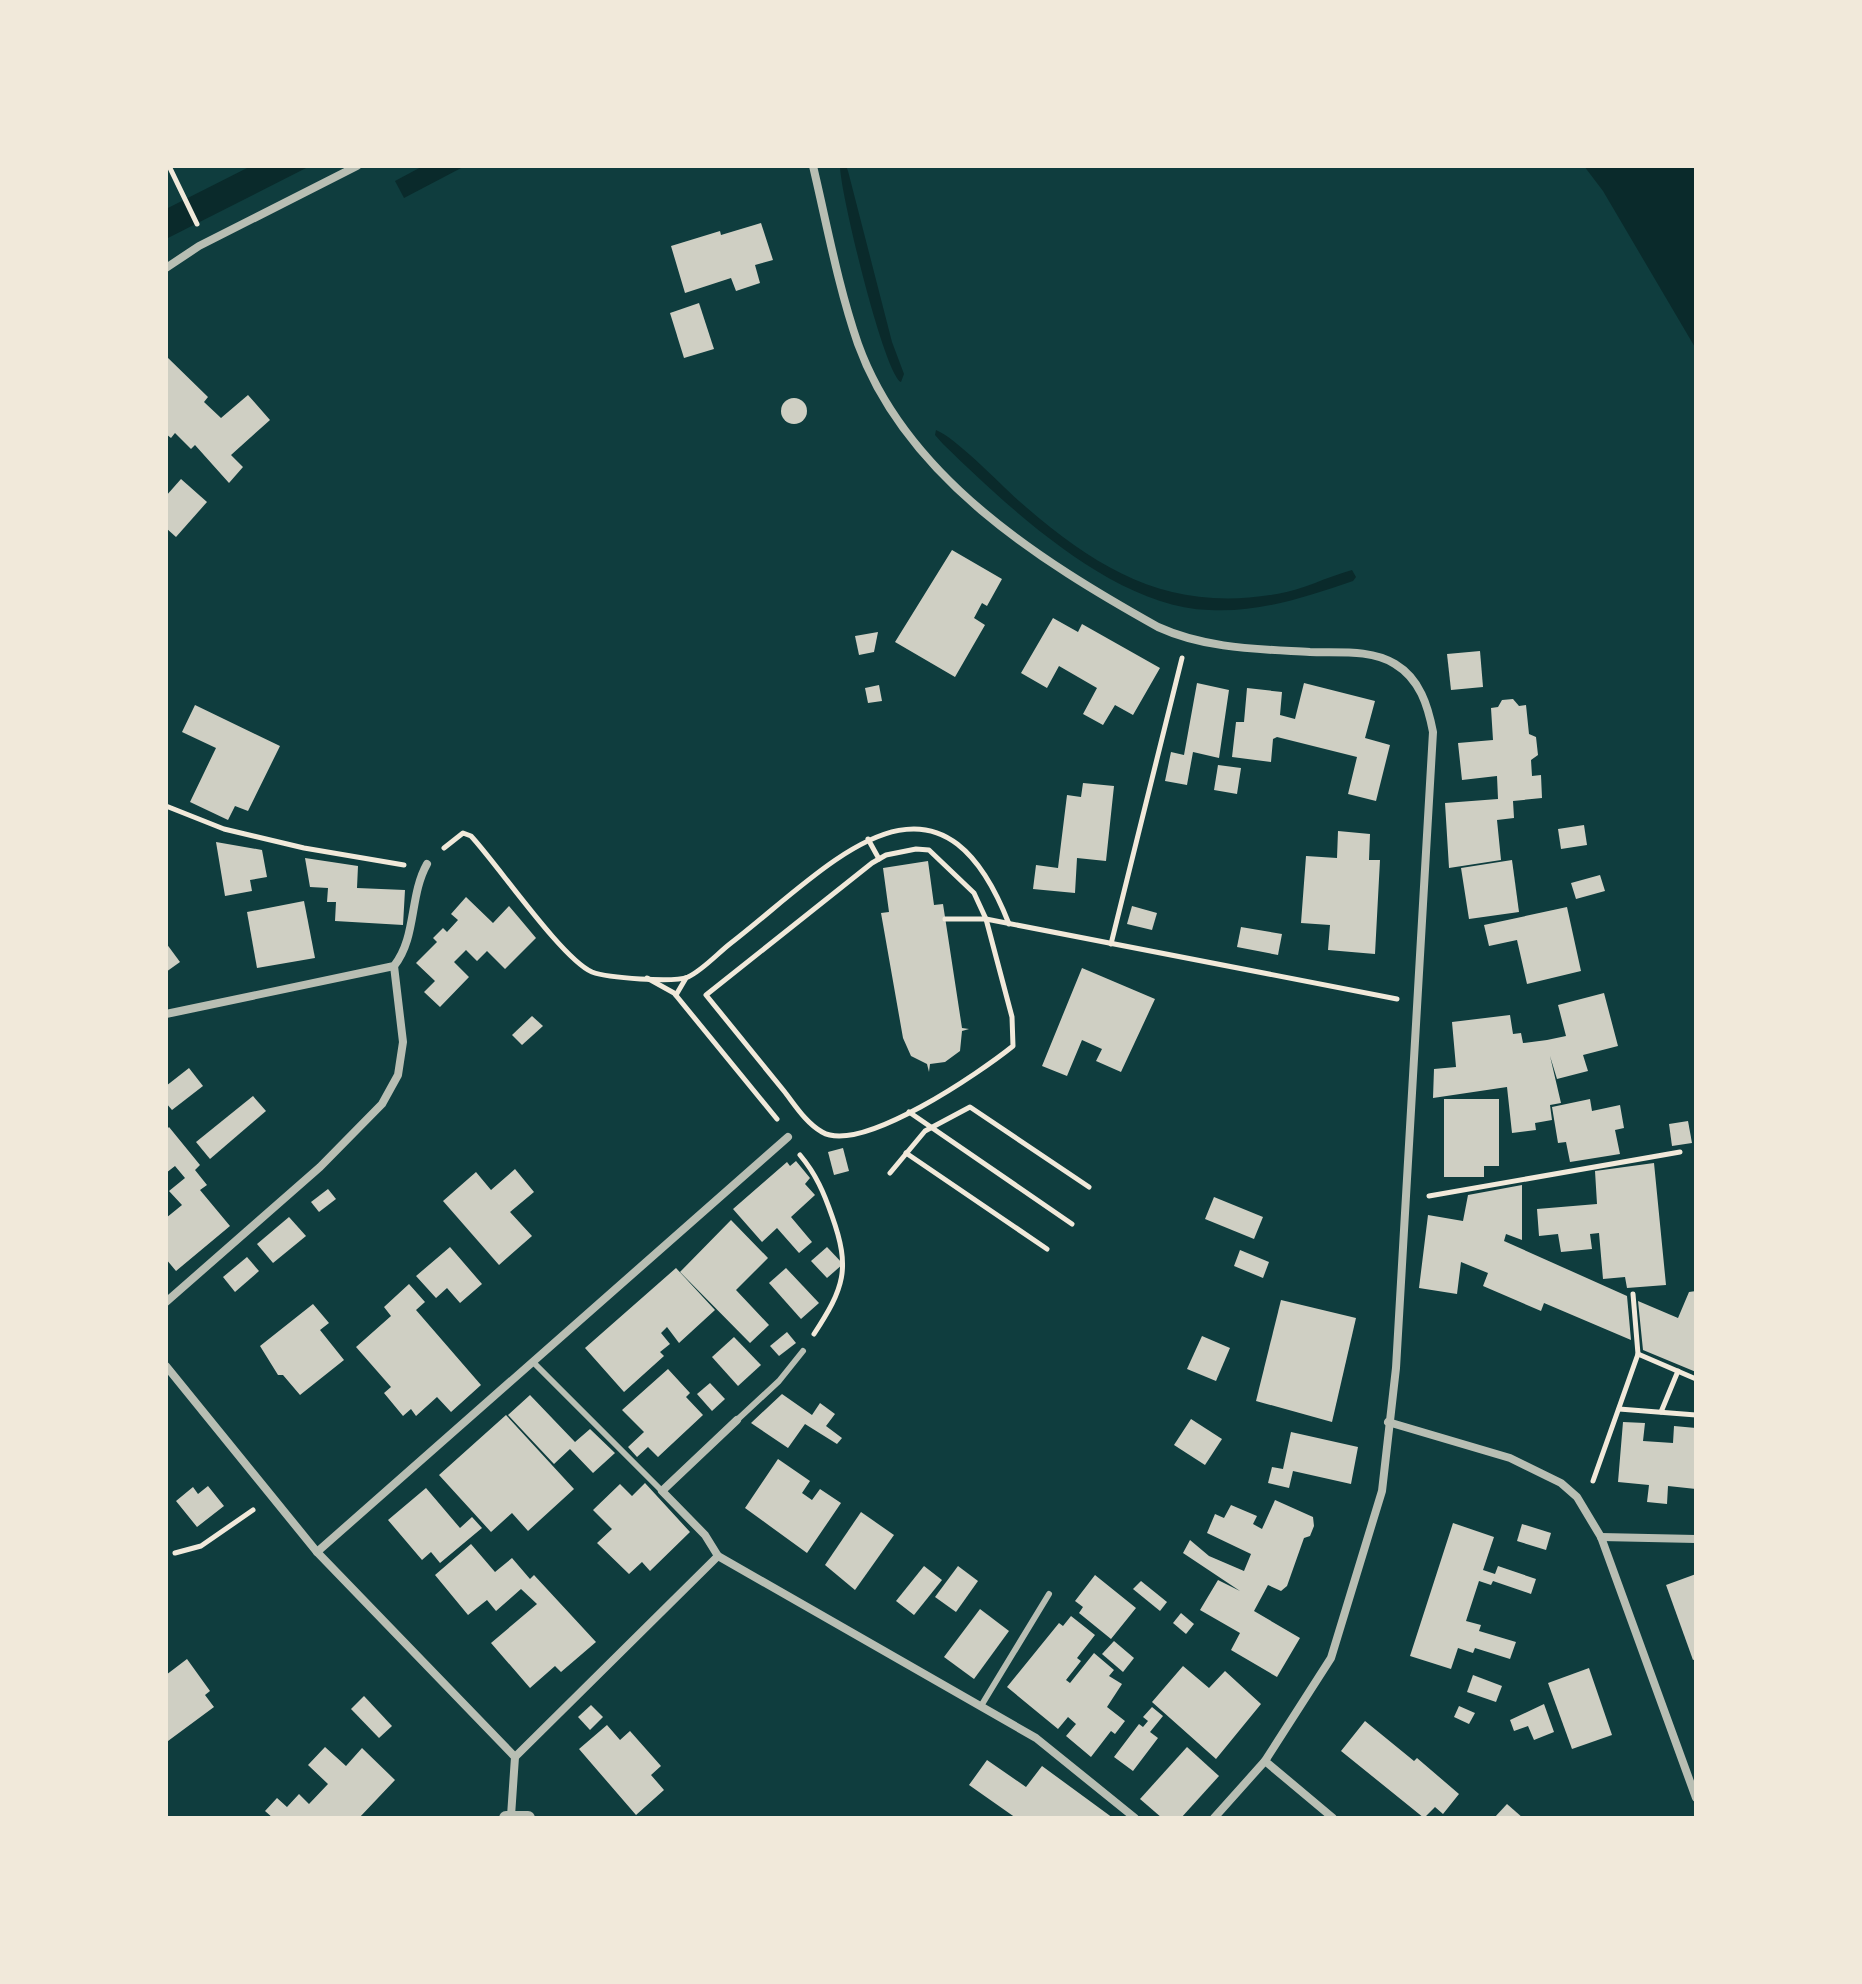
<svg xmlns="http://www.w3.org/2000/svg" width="1862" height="1984" font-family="Rubik,sans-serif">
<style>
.water{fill:#0a2a2b}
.building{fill:#cfcfc3}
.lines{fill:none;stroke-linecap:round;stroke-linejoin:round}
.path{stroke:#f1e9da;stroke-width:5}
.service{stroke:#b8beb3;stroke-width:6}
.minor{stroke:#b8beb3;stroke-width:8}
.tertiary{stroke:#b8beb3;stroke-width:14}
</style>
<rect width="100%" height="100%" fill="#0f3d3e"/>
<g class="water">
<polygon points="251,166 310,166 166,239 166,209"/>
<polygon points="423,166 465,166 404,198 395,181"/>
<path d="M840,166H846L848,171L892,342L904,374L901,382C884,374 840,192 840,166Z"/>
<polygon points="1584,166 1696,166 1696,349 1603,191"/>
<path d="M936,430C956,438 1000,484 1019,501C1098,570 1169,613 1277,594C1303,590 1326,577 1352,570L1356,577L1353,581C1306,597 1259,613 1209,610C1113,607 1008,507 943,444L935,435Z"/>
</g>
<g class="building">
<polygon points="761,223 773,260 755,265 760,283 736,291 731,278 685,293 671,246 720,231 721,235"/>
<polygon points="699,303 714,349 684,358 670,313"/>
<polygon points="166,356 208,397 204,402 221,418 248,395 270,420 231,455 243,467 229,483 195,445 191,449 175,433 171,438 166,434"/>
<circle cx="794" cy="411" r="13"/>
<polygon points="181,479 207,502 176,537 166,528 166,496"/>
<polygon points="952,550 1002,579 987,606 982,603 974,618 985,625 955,677 895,642"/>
<polygon points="1053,618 1078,632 1082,624 1160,668 1133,715 1115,705 1103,725 1083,714 1097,688 1059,666 1047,688 1021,673"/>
<polygon points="878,632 874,652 859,655 855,636"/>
<polygon points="1480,651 1483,687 1451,690 1447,654"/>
<polygon points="1197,683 1229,690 1219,758 1193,752 1187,785 1165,781 1171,752 1184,755"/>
<polygon points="1304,683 1375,701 1365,738 1390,745 1376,801 1348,794 1357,757 1277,737 1273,739 1271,762 1232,757 1236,722 1244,722 1247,688 1282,692 1280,715 1295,719"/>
<polygon points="879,685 882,701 868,703 865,688"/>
<polygon points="1513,699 1519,706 1526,705 1529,734 1536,737 1538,755 1531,760 1532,776 1541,775 1542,798 1513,801 1514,818 1497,820 1501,860 1449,868 1445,803 1498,799 1497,776 1462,780 1458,743 1493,740 1491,708 1498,707 1502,700"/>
<polygon points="195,705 280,746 248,811 235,806 228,820 190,802 216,748 182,732"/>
<polygon points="1218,765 1241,768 1237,794 1214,790"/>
<polygon points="1083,783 1114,786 1106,861 1077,858 1075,893 1033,889 1036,865 1058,868 1067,795 1081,797"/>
<polygon points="1584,825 1587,845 1561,849 1558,829"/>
<polygon points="1338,831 1370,834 1369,860 1380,860 1375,954 1328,950 1330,925 1301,923 1306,856 1337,858"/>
<polygon points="216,842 262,850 267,877 250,880 252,891 225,896"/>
<polygon points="305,858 358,866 357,888 405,890 403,925 335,921 336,902 327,902 328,888 310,887"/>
<polygon points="1512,860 1519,912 1469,919 1461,868"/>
<polygon points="928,861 934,905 943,904 962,1028 969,1029 962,1031 960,1051 945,1062 930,1064 929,1072 927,1064 911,1056 903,1038 881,913 889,912 883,868"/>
<polygon points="1600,875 1605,891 1576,899 1571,883"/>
<polygon points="466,897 493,923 509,906 536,938 505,969 487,951 477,961 466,950 454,962 469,977 440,1007 424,992 435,981 416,963 437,942 433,938 443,928 447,932 458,920 451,914"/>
<polygon points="304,901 315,958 257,968 247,912"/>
<polygon points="1132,906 1157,913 1152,930 1127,924"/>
<polygon points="1567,907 1581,971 1527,984 1517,940 1489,946 1484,925"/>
<polygon points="1241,927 1282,934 1278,955 1237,947"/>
<polygon points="166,943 180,962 166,972"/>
<polygon points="1082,968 1155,999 1121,1072 1096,1061 1102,1049 1082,1040 1067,1076 1042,1066"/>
<polygon points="1604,993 1618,1046 1583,1055 1588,1071 1557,1079 1550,1056 1561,1103 1550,1105 1552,1120 1535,1123 1536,1130 1512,1133 1507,1087 1433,1098 1434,1069 1456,1067 1452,1022 1510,1015 1513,1034 1521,1033 1523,1043 1547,1040 1566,1036 1558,1005"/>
<polygon points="532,1016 543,1026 522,1045 512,1035"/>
<polygon points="189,1068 203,1086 172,1110 166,1103 166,1086"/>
<polygon points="253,1096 266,1111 210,1159 196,1142"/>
<polygon points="1444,1099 1499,1099 1499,1166 1484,1166 1484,1177 1444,1177"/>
<polygon points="1590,1099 1592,1111 1620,1105 1624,1128 1615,1130 1620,1154 1570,1162 1566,1142 1558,1143 1552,1107"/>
<polygon points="1688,1121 1692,1143 1672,1146 1669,1124"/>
<polygon points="169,1127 200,1165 195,1170 207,1185 200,1190 230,1226 176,1271 166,1259 166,1218 182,1205 169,1191 185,1178 175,1166 166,1173 166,1130"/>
<polygon points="843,1148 849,1171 834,1175 828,1152"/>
<polygon points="796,1161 810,1178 805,1184 815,1195 791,1217 812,1242 799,1253 777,1228 762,1242 733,1209 787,1162 790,1166"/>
<polygon points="1654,1163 1666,1285 1627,1288 1625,1277 1603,1279 1599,1233 1590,1234 1592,1249 1561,1252 1558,1234 1539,1236 1537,1209 1597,1204 1595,1171"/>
<polygon points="515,1169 534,1192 510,1212 532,1236 499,1265 443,1201 476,1172 491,1190"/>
<polygon points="1522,1185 1522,1240 1506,1234 1504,1241 1627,1296 1631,1340 1544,1303 1541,1311 1483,1286 1488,1273 1461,1262 1457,1294 1419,1288 1428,1215 1463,1221 1468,1195"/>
<polygon points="328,1189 336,1199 319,1212 311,1202"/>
<polygon points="1214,1197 1263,1217 1254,1239 1205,1219"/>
<polygon points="289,1217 306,1236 273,1263 257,1244"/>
<polygon points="731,1220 768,1258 736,1290 769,1325 750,1343 680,1272"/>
<polygon points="450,1247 482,1284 460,1303 447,1288 436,1298 416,1276"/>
<polygon points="827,1247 843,1264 827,1278 811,1261"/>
<polygon points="1240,1250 1269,1262 1263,1278 1234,1266"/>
<polygon points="247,1257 259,1271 235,1292 223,1277"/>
<polygon points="676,1268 715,1310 679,1343 667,1327 661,1333 670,1344 660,1352 664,1356 624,1392 585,1348"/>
<polygon points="786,1268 819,1303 801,1319 769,1283"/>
<polygon points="409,1284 425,1302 416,1310 481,1385 451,1412 437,1397 416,1416 411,1409 403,1416 384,1393 391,1387 356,1347 391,1316 384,1307"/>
<polygon points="1696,1291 1696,1372 1643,1350 1638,1301 1678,1318 1689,1292"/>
<polygon points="1281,1300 1356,1318 1332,1422 1256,1401"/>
<polygon points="313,1304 329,1323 320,1330 344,1360 300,1395 283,1375 278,1375 260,1346"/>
<polygon points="787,1332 796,1343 779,1356 770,1346"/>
<polygon points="1202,1336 1230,1348 1216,1381 1187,1369"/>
<polygon points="734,1337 761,1365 738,1386 712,1357"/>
<polygon points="668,1369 690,1393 686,1397 703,1415 658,1457 648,1447 637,1457 628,1447 644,1432 622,1410"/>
<polygon points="710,1383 725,1399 712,1411 697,1394"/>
<polygon points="782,1394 812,1415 820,1403 835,1414 826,1426 842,1438 837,1444 805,1424 788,1448 751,1423"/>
<polygon points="530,1395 575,1442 590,1429 615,1453 593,1473 570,1449 554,1464 508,1415"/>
<polygon points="506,1415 574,1489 528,1531 512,1513 491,1532 439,1475"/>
<polygon points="1191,1419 1222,1439 1205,1465 1174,1445"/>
<polygon points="1623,1422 1645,1423 1643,1441 1673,1443 1674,1426 1696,1428 1696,1489 1668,1486 1667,1504 1647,1502 1649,1485 1618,1482"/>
<polygon points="1291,1432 1358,1447 1351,1484 1293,1471 1289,1488 1268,1483 1272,1467 1283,1469"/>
<polygon points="778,1459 810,1481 802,1493 812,1500 820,1489 841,1503 807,1553 745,1508"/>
<polygon points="645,1483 690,1532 650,1571 642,1562 629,1574 597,1543 612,1529 593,1510 620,1484 632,1496"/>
<polygon points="208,1486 224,1506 197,1527 176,1501 193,1487 198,1494"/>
<polygon points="426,1488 460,1528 472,1517 482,1528 440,1563 431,1552 422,1560 388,1520"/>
<polygon points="1275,1500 1313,1517 1314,1526 1310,1536 1304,1538 1287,1586 1281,1591 1268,1585 1254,1611 1300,1638 1277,1677 1231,1650 1240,1633 1200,1610 1218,1580 1240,1591 1183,1553 1190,1540 1209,1556 1244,1571 1251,1554 1207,1533 1215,1514 1224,1518 1231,1505 1257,1516 1253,1524 1262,1529"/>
<polygon points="861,1512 894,1535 855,1590 825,1565"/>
<polygon points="1453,1523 1494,1537 1483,1570 1495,1574 1498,1566 1536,1579 1531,1594 1493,1581 1491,1585 1479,1581 1466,1621 1481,1625 1479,1631 1516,1642 1510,1659 1475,1648 1473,1653 1458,1648 1451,1669 1410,1656"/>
<polygon points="1522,1524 1551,1533 1546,1550 1517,1541"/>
<polygon points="471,1544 495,1572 512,1558 530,1579 534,1575 596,1642 561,1672 555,1666 530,1688 491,1643 537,1604 521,1589 496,1611 487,1600 468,1615 435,1575"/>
<polygon points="924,1566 942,1580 914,1615 896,1601"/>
<polygon points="958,1566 978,1581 956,1612 935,1597"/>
<polygon points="1696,1574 1696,1659 1693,1660 1666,1585"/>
<polygon points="1095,1575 1136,1608 1111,1639 1079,1613 1083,1607 1075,1601"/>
<polygon points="1141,1581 1167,1602 1160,1611 1133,1589"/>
<polygon points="980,1609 1009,1631 974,1679 944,1657"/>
<polygon points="1181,1613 1194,1624 1186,1634 1173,1623"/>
<polygon points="1071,1616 1095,1635 1077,1658 1081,1661 1066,1680 1070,1683 1094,1653 1114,1670 1109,1676 1122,1684 1107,1707 1125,1721 1115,1734 1111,1731 1091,1757 1066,1736 1076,1724 1068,1717 1058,1729 1007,1687 1059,1623 1063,1626"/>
<polygon points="1114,1641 1134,1658 1123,1672 1102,1654"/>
<polygon points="187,1659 210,1691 205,1695 214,1707 168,1741 166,1675"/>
<polygon points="1183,1666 1209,1688 1225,1671 1261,1704 1216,1759 1152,1702"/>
<polygon points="1589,1668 1612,1735 1572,1749 1548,1683"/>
<polygon points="1473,1675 1502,1686 1496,1702 1467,1692"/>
<polygon points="364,1696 392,1726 379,1738 351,1709"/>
<polygon points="1544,1704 1554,1732 1534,1740 1528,1726 1514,1731 1510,1720"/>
<polygon points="591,1705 603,1717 590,1730 578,1717"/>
<polygon points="1459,1706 1475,1713 1469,1724 1454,1717"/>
<polygon points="1152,1707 1163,1716 1150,1732 1158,1738 1133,1771 1114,1757 1139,1724 1143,1727 1148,1721 1143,1717"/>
<polygon points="1365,1721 1414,1761 1417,1758 1459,1794 1443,1814 1435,1807 1424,1818 1341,1751"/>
<polygon points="607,1725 620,1740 630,1731 661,1766 651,1775 664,1790 636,1815 579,1749"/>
<polygon points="325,1747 346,1766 362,1748 395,1780 359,1818 273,1818 265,1811 277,1798 287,1807 299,1794 309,1804 328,1784 308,1765"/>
<polygon points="1187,1747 1219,1776 1181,1818 1162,1818 1140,1799"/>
<polygon points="987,1760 1026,1787 1042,1766 1113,1818 1016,1818 969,1785"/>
<polygon points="1507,1804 1523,1818 1494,1818"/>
</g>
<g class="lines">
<g class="path">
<polyline points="169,166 197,224"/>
<polyline points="166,806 224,829 304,848 404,865"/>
<polyline points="868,839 879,859"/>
<path d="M444,848L463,833L471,836C498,865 562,959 592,972C608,978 673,983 688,977C703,970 718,953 731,943C828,868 937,739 1009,924"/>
<path d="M916,849L929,850L974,893L986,919L1012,1017L1013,1046C982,1071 861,1155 822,1132C806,1123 795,1105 784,1091C758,1059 732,1027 706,995L872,863L886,855Z"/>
<polyline points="945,919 986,919 1397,999"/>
<polyline points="1111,944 1182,658"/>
<polyline points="647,978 674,993 777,1119"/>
<polyline points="676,995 686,978"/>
<polyline points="909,1112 1072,1224"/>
<polyline points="906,1153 1047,1249"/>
<path d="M800,1155C816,1174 824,1193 832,1216C851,1269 844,1288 814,1334"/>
<polyline points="890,1173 925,1131 970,1107 1089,1187"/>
<polyline points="1429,1196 1680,1152"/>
<polyline points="1638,1354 1696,1379"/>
<polyline points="1619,1409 1696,1415"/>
<polyline points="1661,1412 1678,1371"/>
<polyline points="1593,1481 1638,1354 1633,1294"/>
<polyline points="175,1553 201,1546 253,1510"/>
</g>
<g class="service">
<polyline points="533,1362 662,1491"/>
<polyline points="737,1420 779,1381 803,1351"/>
<polyline points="981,1706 1049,1594"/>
</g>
<g class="minor">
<path d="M813,166C827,225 838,286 858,344C906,477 1040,561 1158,627C1206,649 1259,649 1310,652C1338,653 1371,649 1395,664C1420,679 1428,706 1433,732L1396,1368L1382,1491L1331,1658L1265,1761L1214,1818"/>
<polyline points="166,268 199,246 357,166"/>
<path d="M166,1014L394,966C417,937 409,896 427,864"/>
<polyline points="166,1302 320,1167 382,1104 398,1075 403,1042 394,966"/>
<polyline points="166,1366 317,1552 515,1757 511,1816"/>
<polyline points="1388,1422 1510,1458 1561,1483 1577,1497 1601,1537 1696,1798"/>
<polyline points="1601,1537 1696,1539"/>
<polyline points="317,1552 788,1137"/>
<polyline points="718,1556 705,1535 662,1491 737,1420"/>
<polyline points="515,1757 718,1556 1036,1738 1135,1818"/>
<polyline points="1265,1761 1333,1818"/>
</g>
<polyline class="tertiary" points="506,1818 528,1818"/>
</g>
<rect width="1862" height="1984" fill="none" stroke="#f1e9da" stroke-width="336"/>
</svg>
